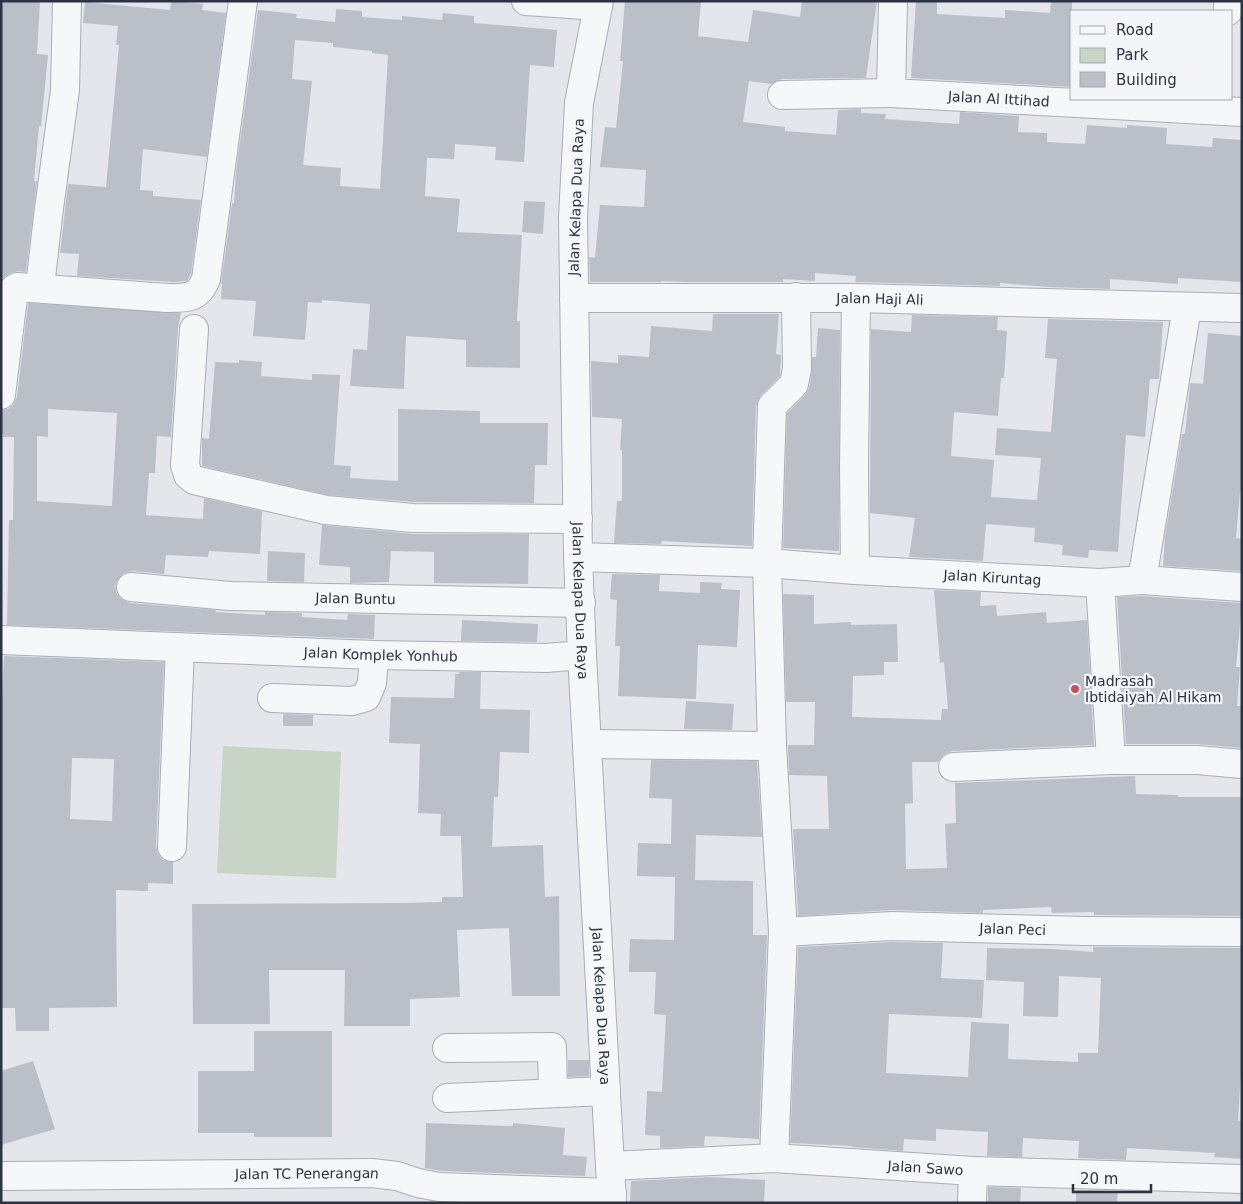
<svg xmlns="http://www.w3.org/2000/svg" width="1243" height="1204" font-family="'DejaVu Sans',sans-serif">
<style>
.green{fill:#c8d4c5}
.building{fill:#bbbfc8;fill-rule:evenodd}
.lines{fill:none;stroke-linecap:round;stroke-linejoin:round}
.minor-casing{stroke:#a9adb5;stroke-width:30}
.minor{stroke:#f6f7f9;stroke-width:28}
.poi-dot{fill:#c9505a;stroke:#f3f5f8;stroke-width:2}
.labels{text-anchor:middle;stroke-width:4.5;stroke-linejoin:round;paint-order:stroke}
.street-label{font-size:14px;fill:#2c3343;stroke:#f3f5f8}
.poi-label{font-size:14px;fill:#2c3343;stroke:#f3f5f8;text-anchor:start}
</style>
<rect width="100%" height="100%" fill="#e4e6eb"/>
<polygon class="green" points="223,746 341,752 336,878 217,873"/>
<g class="building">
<polygon points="1,1 40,1 37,54 48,55 41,126 39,126 34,181 37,181 26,272 18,271 9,274 1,280"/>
<polygon points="171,1 203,4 202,10 226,13 207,157 143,149 140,190 153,191 153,196 201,200 191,274 187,281 174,282 77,276 79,254 60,253 68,184 106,187 119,45 116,45 118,26 83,23 85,2 170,10"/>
<polygon points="625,1 701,1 698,36 748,42 753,10 800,17 802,1 877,1 866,78 782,79 771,84 749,81 743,122 785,127 785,131 836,135 838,110 861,109 861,113 886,114 885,119 959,124 960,112 1019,116 1018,132 1047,133 1047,142 1085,144 1087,125 1127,128 1127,125 1167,128 1166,144 1212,147 1213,138 1242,140 1242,282 1178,278 1178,284 1110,279 1110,289 1048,287 1000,283 1000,286 855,282 856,276 815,273 815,281 783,279 783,282 687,282 661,281 661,282 590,282 589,257 595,258 600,205 644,207 646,170 600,167 605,127 616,128 623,61 620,61"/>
<polygon points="916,1 937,1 937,14 1005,18 1005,10 1050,13 1051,1 1072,1 1072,87 911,78"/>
<path d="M336,9L362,11V17L402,20V16L442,20L443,13L474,16V23L557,30L554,67L530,65L524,162L495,160L496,147L455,144L454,159L427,158L425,196L460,199L457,232L522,235L517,321H520V368L466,367V340L406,336L404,389L350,386L353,349L367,350L370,304L322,300V303L308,302L305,340L253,336L256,301L221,299L222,284H221L232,203H234L236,171L258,10L297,14L296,18L335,22ZM295,40L333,43V47L372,51V53L388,55L380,189L340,186L341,168L303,165L312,81L292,79Z"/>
<polygon points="524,201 545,202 543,234 522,232"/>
<path d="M28,303L181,313L178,328L171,437L157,436L155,473H149L146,515L203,519L204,498L262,511L260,554L209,551L208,557L166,555L164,574L132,571L124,573L119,578L115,586L117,594L122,599L130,603L216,610L215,612L265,615V612L302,613V617L347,620L348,614L375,615L374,639L7,625L9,520H13L14,437H3V434H1V410L8,409L13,405L17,397ZM48,409L117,413L112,506L37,501V436L48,437Z"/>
<polygon points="713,314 779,314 776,354 781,355 780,376 761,395 756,406 752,546 662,541 661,544 614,543 617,501 622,501 622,450 620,450 622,419 592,417 591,361 618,363 618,355 649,357 651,326 712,331"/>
<polygon points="912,315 998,317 997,330 1007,331 1004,378 1001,378 998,416 954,412 951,456 994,460 991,497 1037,500 1041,458 995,455 997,428 1051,432 1057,359 1045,358 1048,319 1163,322 1159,379 1150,379 1145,437 1126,435 1118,552 1089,550 1088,558 1062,555 1063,545 1034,542 1035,528 986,524 983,561 909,557 915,518 870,513 871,329 911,332"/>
<polygon points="818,328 840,330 839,551 783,548 787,413 805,395 809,388 812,372 812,357 816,357"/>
<polygon points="1208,333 1242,336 1242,491 1240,491 1236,538 1242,539 1242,571 1163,566 1165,537 1182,434 1185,434 1190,383 1203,384"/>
<polygon points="239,360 262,362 261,376 312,380 312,374 340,375 334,465 351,466 350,478 398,481 398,409 480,411 480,423 548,423 547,465 535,465 534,503 414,502 328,495 202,466 202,438 209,439 215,362 239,363"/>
<polygon points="322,525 413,534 529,534 528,584 434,583 434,552 391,551 389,582 350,583 350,567 319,565"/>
<polygon points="268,551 305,553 304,582 267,581"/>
<polygon points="612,574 660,575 659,591 700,593 700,582 722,583 721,589 740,590 737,647 698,645 696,699 618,696 620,646 615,646 617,600 610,599"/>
<polygon points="934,590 981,592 980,606 996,605 997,616 1046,612 1047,623 1087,620 1094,745 952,751 944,754 938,762 912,762 913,803 905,804 906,869 947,868 945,824 956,823 955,783 1135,776 1136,794 1178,795 1178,797 1242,797 1242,916 1094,915 1094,912 1052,913 1051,907 983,910 983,913 892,910 798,916 793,829 829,829 827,776 789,775 788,745 814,745 815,702 786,702 783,594 814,595 814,624 851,622 851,625 897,624 898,662 884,662 884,675 853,676 852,717 941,720 942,709 948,709 944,662 940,663"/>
<polygon points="1142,596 1242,603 1236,667 1240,667 1237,706 1242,706 1242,748 1197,744 1126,744 1117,597"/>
<polygon points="462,620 538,624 537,642 461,641"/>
<path d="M4,656L164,662L156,846L158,854L163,860L173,862V884L148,883V891L116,890L117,1007L49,1008V1031H16L15,1008H1V721ZM72,758L114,759L112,821L70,819Z"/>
<polygon points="459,672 481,672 480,709 530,710 529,753 500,752 498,797 494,797 492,847 543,845 545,897 559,896 560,996 512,996 509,928 457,930 460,997 410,999 410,1026 344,1026 345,970 269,970 270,1024 193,1024 192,904 404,903 442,902 442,897 463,897 461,836 440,836 441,814 418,813 420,744 389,743 391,697 454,698 455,674 459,674"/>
<polygon points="686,701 734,704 732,730 684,729"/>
<polygon points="283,714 313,715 313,726 283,726"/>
<polygon points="651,760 757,761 762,837 696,835 695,880 753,881 753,935 767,935 759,1139 705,1136 704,1146 660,1148 660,1136 645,1135 647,1091 662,1092 666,1015 654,1014 656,972 629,972 630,939 674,940 675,877 637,876 638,843 671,844 672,799 649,798"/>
<polygon points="892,942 943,943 941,978 984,980 982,1018 889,1014 886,1073 968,1077 971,1022 1009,1024 1008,1059 1078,1062 1078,1053 1098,1053 1101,978 1059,976 1058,1017 1023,1016 1024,982 986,980 987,948 1053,949 1093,952 1093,947 1242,948 1242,1051 1238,1121 1242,1121 1242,1159 1214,1157 1215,1153 1127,1148 1126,1160 1078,1158 1079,1141 1023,1138 1022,1157 987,1156 988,1132 936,1129 936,1141 904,1139 903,1151 852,1147 852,1146 790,1143 798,947"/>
<polygon points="254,1031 332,1031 332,1137 254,1137 254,1133 198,1133 198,1071 254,1071"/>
<polygon points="568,1060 589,1060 589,1076 568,1077"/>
<polygon points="33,1061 55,1129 1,1145 1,1071"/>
<polygon points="426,1123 513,1126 513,1123 565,1128 563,1155 587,1157 585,1176 441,1171 425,1168"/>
<polygon points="710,1177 765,1180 764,1203 630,1203 631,1181"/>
<polygon points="988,1187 1021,1188 1020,1203 988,1203"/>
<polygon points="1076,1190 1118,1191 1117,1203 1076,1203"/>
</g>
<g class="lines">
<defs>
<g id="minor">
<polyline points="526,1 598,6"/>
<path id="s1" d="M599,1L579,103L573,217L578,557L582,655L612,1203"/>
<path id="s2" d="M893,1L891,93L1242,112"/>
<polyline points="1228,1 1228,11"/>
<polyline points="782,95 891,93"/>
<polyline points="40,287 48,216 65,90 67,1"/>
<path id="s3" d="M574,298H856L1242,308"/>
<polyline points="194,329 185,465 188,475 194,480 326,510 413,518 578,519"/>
<path d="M1,395L14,289L17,287L167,298C186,298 198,299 206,279L243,1"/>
<path id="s4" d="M578,557L767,563L855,570L1100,583L1142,580L1187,307"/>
<polyline points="855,570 854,467 856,298"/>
<polyline points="1142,580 1242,587"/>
<polyline points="1100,583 1111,760 1197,760 1242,764"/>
<path id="s5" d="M131,587L230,596L581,603"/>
<path id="s6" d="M1,640L374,655L546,658L582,655"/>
<polyline points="272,698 352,701 366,697 372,683 374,655"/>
<polyline points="587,744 772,746"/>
<polyline points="953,767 1111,760"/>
<polyline points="172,847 180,648"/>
<path id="s7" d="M783,932L892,926L1085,931L1242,932"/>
<polyline points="447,1048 552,1047 553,1093"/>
<polyline points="447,1098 606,1091"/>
<polyline points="774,1158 783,932 772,746 767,563 772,406 794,384 797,369 796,297"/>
<path id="s8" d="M610,1166L774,1158L973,1171L1242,1179"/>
<path id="s9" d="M1,1176L372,1173L397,1176L418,1183L439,1187L612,1193"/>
<polyline points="972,1203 973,1171"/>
</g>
</defs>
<use href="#minor" class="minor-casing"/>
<use href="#minor" class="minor"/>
</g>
<circle class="poi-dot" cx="1075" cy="689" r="5"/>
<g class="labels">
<g class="street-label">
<text dy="5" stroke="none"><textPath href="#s2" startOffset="200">Jalan Al Ittihad</textPath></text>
<text transform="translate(576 197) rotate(-88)" y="5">Jalan Kelapa Dua Raya</text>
<text dy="5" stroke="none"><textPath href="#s3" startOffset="306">Jalan Haji Ali</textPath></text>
<text dy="5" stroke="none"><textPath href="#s4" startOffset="415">Jalan Kiruntag</textPath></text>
<text dy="5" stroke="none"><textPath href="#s5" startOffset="225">Jalan Buntu</textPath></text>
<text dy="5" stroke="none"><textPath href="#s1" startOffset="602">Jalan Kelapa Dua Raya</textPath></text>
<text dy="5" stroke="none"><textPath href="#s6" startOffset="380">Jalan Komplek Yonhub</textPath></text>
<text dy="5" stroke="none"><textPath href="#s7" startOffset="230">Jalan Peci</textPath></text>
<text dy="5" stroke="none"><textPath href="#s1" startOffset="1008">Jalan Kelapa Dua Raya</textPath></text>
<text dy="5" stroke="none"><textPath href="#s8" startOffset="316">Jalan Sawo</textPath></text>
<text dy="5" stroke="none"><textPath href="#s9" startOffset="306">Jalan TC Penerangan</textPath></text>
</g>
<g class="poi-label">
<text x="1085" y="686">Madrasah<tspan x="1085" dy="16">Ibtidaiyah Al Hikam</tspan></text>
</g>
</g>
<rect width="1243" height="1204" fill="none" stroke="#2c3343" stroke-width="5"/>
<rect x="1070" y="10" width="162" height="90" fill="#f3f5f8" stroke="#a3a7b0"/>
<rect x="1080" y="26" width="25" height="8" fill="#f6f7f9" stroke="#a3a7b0"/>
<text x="1116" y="35" font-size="15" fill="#2c3343">Road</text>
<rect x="1080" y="48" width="25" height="15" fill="#c8d4c5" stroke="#a3a7b0"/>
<text x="1116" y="60" font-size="15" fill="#2c3343">Park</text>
<rect x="1080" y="72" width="25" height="15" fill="#bbbfc8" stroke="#a3a7b0"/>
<text x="1116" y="85" font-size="15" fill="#2c3343">Building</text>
<path d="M1073 1184v8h78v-8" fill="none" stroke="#2c3343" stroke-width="2.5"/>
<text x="1080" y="1184" font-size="15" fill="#2c3343" stroke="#f3f5f8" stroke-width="4" paint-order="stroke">20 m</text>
</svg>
